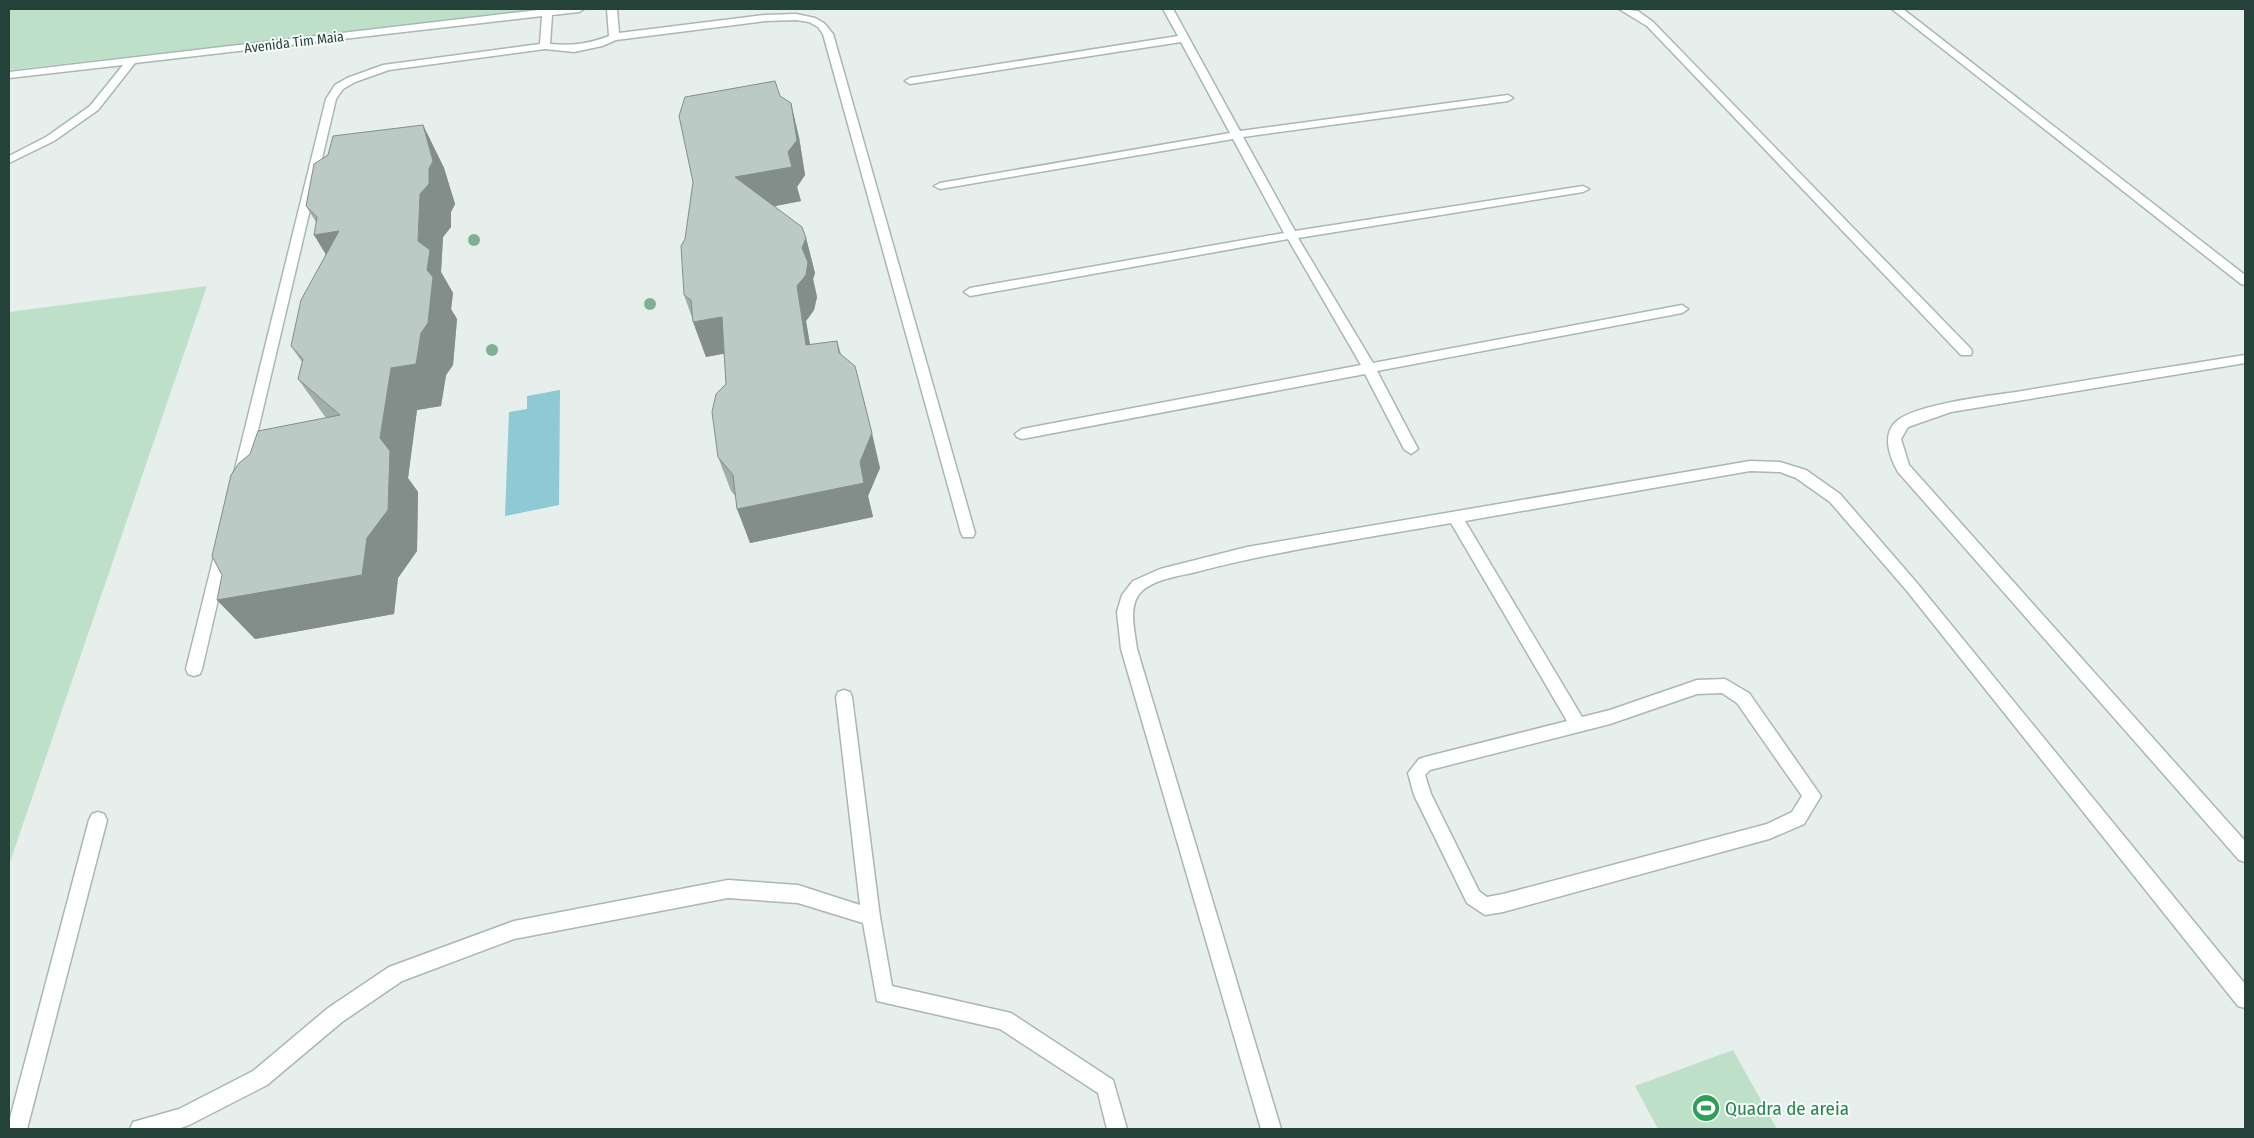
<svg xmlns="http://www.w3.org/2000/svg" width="2254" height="1138" font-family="'Fira Sans Condensed',sans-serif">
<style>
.green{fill:#bfe0c8}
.water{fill:#8ec9d4}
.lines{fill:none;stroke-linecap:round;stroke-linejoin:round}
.minor-casing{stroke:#a8b8b2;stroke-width:3}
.minor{fill:#fff;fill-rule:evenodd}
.tree{fill:#80af93}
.wall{fill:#a1aea9}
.shaded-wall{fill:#838d89}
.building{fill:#bbcac4;stroke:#838d89}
.labels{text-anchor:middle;stroke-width:4;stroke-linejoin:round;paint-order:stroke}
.far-street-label{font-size:14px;fill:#24423a;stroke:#f7fbf9}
.near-leisure-label{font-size:19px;fill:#27864d;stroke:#f7fbf9;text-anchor:start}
</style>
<rect width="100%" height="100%" fill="#e6efeb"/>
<g class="green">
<polygon points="9,9 550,9 9,70"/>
<polygon points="207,286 9,865 9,312"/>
<polygon points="1733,1050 1777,1129 1658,1129 1635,1086"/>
</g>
<polygon class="water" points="560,390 559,505 505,516 509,412 527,409 527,396"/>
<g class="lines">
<defs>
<g id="minor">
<path d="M547,9H584L579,12L552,15L550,44C572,46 588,44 609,36L607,9H617L619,33L765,15L796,14L815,18L824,23L833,34L975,533L973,537H963L961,533L823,34L818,27L809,22L796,20L765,21L616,40L602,46L574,52L545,49L389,70L355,82L343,89L336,99L247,477L240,482L233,477L326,99L335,85L347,78L383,65L540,44L542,16L135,63L98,110L54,141L9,163V156L46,137L90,106L123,65L9,78V72Z"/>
<polygon points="1163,9 1173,9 1240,131 1508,95 1513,98 1508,101 1243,137 1295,231 1583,186 1589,189 1583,192 1298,238 1373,363 1682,305 1688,309 1682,313 1377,371 1418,449 1411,454 1404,449 1365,374 1022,439 1017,437 1015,434 1022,429 1361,365 1288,239 970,296 964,292 970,288 1284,233 1233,139 940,189 934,186 940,183 1230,133 1181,42 910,84 905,81 910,78 1178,36"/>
<polygon points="1619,9 1638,11 1653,22 1971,349 1972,352 1971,355 1961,355 1647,26"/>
<polygon points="1892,9 1903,9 2245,275 2245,285 2241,284"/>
<path d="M2245,355V363L1951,412L1908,427L1901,439L1909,465L2245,841V862L2239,860L1898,472C1889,456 1881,433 1898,420C1919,404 1988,396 2016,392C2092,379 2169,367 2245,355Z"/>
<path d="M1750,461L1780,462L1806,470L1840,494L1917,583L2245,984V1008L2238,1006L1907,591L1830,502L1796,478L1780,472L1750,471L1465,521L1582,717L1610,710L1697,680L1725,679L1749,693L1821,796L1804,824L1769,839L1503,912L1485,915L1467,903L1414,795L1408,773L1419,759L1425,757L1567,721L1451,523C1366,538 1280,550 1196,572C1180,576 1155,579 1142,591C1127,605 1135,631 1137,649L1281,1129H1261L1121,649L1117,612L1122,595L1133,581L1160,569L1247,547ZM1722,693L1737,703L1802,796L1792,812L1767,824L1503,894L1487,897L1479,891L1431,794L1425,775L1430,770L1610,724L1697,694Z"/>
<polygon points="223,542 228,544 230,548 202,669 200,674 194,676 188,674 186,669 216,548 218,544"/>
<polygon points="844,690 850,692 852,697 880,917 892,986 1011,1013 1113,1080 1127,1129 1107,1129 1098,1093 1000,1029 877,1001 863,923 798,903 728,898 514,939 402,981 342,1022 267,1085 189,1125 178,1129 130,1129 133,1122 179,1109 253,1071 328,1008 389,967 514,921 728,880 798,885 860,905 836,697 838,692"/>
<polygon points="98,812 104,814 107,820 27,1129 9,1129 9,1122 89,820 92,814"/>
</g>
</defs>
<use href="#minor" class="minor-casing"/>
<use href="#minor" class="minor"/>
</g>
<g class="tree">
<circle cx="474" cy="240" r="6"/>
<circle cx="650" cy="304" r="6"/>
<circle cx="492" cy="350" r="6"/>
</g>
<g class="wall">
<polygon points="780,96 799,137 805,175 797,187 801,201 775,206 806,238 815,273 813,279 817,297 814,310 806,321 810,345 837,341 841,354 880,468 868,496 873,517 750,543 736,497 731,491 718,457 726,384 724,353 706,357 684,295"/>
<polygon points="423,125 444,168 455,204 451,212 451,227 443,237 441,272 453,293 451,309 457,319 453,365 446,375 441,406 417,410 408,478 418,492 417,551 398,578 394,614 255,639 217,600 326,418 298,379 302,362 291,346 326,255 316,222 306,206"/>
</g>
<g class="shaded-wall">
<polygon points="791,103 799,137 805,175 797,187 801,201 746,212 735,177 788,152"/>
<polygon points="423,125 444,168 455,204 451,212 451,227 443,237 441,272 453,293 451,309 457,319 453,365 446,375 441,406 417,410 408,478 418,492 417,551 398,578 394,614 255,639 217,600 380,438 391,368 427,270 418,241"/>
<polygon points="339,231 340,278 314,235"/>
<polygon points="806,238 815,273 813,279 817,297 814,310 806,321 816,380 806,345 797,286 802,248"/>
<polygon points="722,317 734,352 706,357 693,322"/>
<polygon points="872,433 880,468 868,496 873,517 750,543 737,509 860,462"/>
</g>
<g class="building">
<polygon points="775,81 780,96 791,103 797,140 788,152 792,167 735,177 802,227 806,238 802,248 808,262 806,275 797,286 806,345 837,341 839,353 855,366 872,433 860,462 864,483 737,509 733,475 718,457 712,412 716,394 726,384 722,317 693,322 691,300 684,295 681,246 685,239 693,182 679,116 685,97"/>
<polygon points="423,125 433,161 429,169 429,184 420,194 418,241 430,250 427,270 433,277 428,323 421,333 416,364 391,368 380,438 390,451 388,510 367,538 362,575 217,600 222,575 212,556 231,475 239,463 250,454 258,431 340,415 298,379 303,359 291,346 301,300 339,231 314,235 317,217 306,206 314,164 328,155 333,136"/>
</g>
<defs>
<symbol id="stadium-disc" viewBox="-11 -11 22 22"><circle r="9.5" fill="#2e9e5b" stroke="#f7fbf9"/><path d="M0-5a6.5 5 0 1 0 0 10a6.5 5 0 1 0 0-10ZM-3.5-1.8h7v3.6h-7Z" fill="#fff"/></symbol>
</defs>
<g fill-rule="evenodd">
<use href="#stadium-disc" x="1690" y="1092" width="32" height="32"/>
</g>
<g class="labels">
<g class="far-street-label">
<text transform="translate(294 42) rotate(-7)" y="5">Avenida Tim Maia</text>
</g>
<g class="near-leisure-label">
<text x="1725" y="1115">Quadra de areia</text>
</g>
</g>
<rect width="2254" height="1138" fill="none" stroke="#24423a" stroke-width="20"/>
</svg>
